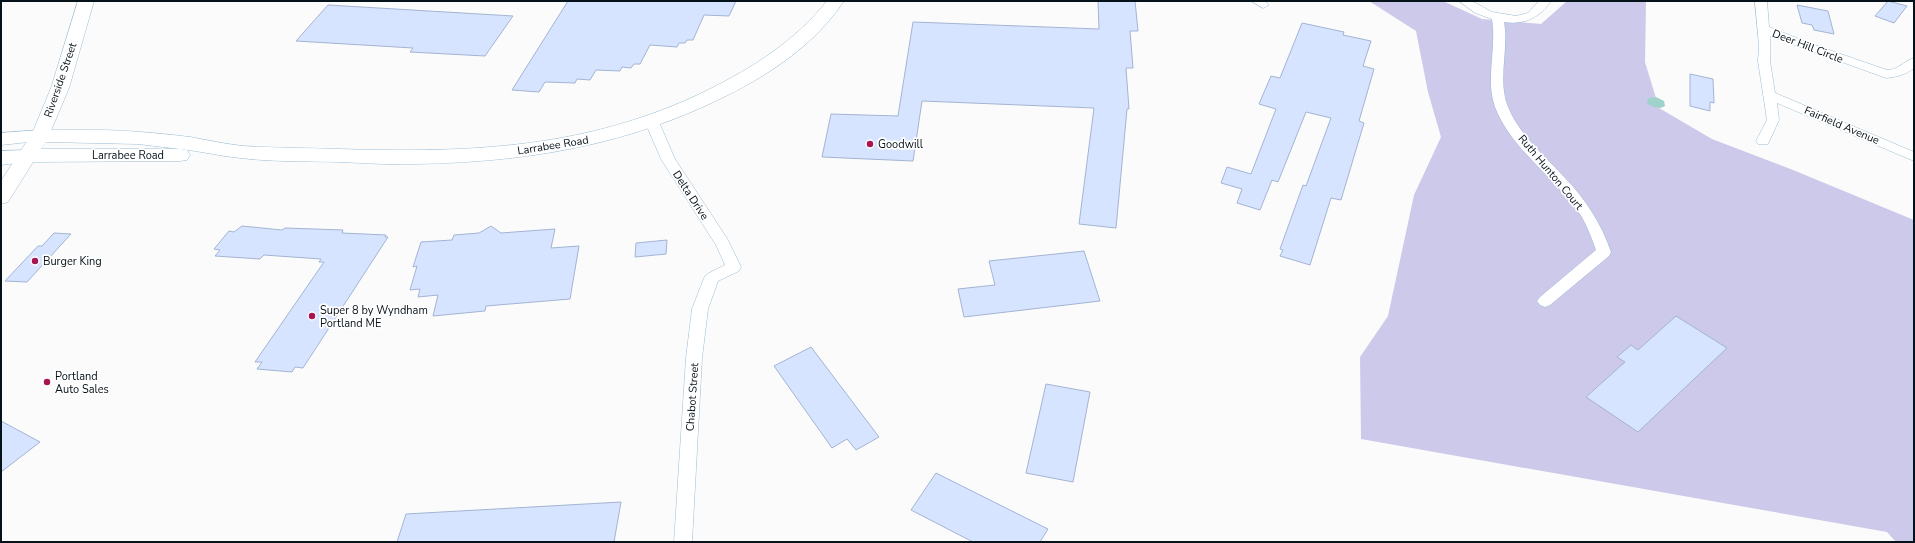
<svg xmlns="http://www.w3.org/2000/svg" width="1915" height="543" font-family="'Nunito Sans',sans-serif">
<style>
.green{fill:#ccc9eb}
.water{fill:#a0d2cc}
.building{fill:#d6e4ff;stroke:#a3b4d3}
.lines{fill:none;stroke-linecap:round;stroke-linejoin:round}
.minor-casing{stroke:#9bbdd4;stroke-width:1}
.secondary-casing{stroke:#9bbdd4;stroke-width:1}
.primary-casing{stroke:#9bbdd4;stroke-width:1}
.motorway-casing{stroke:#9bbdd4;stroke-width:1}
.minor{fill:#fff;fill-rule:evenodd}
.secondary{fill:#fff;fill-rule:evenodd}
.primary{fill:#fff;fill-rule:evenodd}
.motorway{fill:#fff;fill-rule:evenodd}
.poi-dot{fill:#a81650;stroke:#fff;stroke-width:1.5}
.labels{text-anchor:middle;stroke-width:3.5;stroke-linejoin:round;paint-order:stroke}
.street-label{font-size:11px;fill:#06121a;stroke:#fff}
.poi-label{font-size:11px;fill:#06121a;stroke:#fff;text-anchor:start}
</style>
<rect width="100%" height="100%" fill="#fbfbfb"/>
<polygon class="green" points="1369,1 1443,1 1482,19 1541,24 1567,1 1646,1 1645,62 1659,108 1712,139 1793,170 1914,220 1914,542 1896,542 1887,532 1361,439 1360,357 1388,316 1414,195 1441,137 1428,92 1416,31"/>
<path class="water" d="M1656,97L1664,101L1665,106C1659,110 1652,107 1647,103L1648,98Z"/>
<g class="building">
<polygon points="568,1 736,1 729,16 704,15 693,40 687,40 685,43 679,43 677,47 650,45 640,64 634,64 631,68 622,67 620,71 596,70 590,80 577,79 575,83 545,82 539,92 512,90"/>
<polygon points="1098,1 1135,1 1138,31 1130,31 1133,68 1126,68 1129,109 1127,109 1116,228 1079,224 1094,108 922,101 913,161 822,157 831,114 898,116 913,22 1099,29"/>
<polygon points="1888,1 1907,6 1894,23 1875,16"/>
<polygon points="328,5 412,10 513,16 485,56 410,52 413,48 296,41"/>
<polygon points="1797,5 1828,11 1834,34 1814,30 1812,25 1802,23"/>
<polygon points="1302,23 1344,32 1343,35 1371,41 1363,66 1374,69 1359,121 1364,123 1341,200 1331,198 1310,265 1280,256 1283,250 1280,249 1303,185 1306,186 1331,118 1306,112 1278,182 1272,180 1260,210 1237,203 1242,189 1221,183 1227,167 1251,174 1276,109 1259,104 1271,76 1280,78"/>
<polygon points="1690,74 1713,79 1714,103 1710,102 1710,111 1690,106"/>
<polygon points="242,226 282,230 285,228 343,230 342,233 386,235 385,237 388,237 303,368 295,367 292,372 257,369 262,362 255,362 324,262 319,262 321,259 264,255 260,259 215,256 220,250 214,249 229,231 234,232"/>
<polygon points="491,226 501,233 555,229 551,248 579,246 570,299 486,306 485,311 433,316 438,295 418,297 420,289 410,290 417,266 413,267 421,242 452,240 454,235 479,233"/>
<polygon points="54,233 71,234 27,282 5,281 38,246 42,246"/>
<polygon points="667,240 666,254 635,257 636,243"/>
<polygon points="1084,251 1100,301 964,317 958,289 995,285 989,261"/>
<polygon points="1676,316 1727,348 1638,432 1586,397 1625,362 1617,357 1631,345 1638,350"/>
<polygon points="811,347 879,437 856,450 847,439 832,448 774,366"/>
<polygon points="1046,384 1090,392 1073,482 1026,473"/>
<polygon points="1,421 40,442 1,472"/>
<polygon points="936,473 1048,529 1040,542 973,542 911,510"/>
<polygon points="621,502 614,542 397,542 406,514"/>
</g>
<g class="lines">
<defs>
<g id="minor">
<polygon points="1251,1 1265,1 1269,5 1263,8"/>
<path d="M1459,1H1472L1492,12L1516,16L1528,13L1539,1H1551C1539,18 1525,25 1504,22C1509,50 1497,80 1508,107C1519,135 1545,156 1565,178C1586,200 1601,223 1611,252L1609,256L1550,305L1545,307L1540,305L1537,301L1540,297L1596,250C1592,239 1588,228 1582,217C1557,178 1512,151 1495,107C1485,79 1497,48 1492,19L1475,13Z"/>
<path d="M1755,1H1767L1769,27L1812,44L1887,70C1899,70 1903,61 1914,58V68C1905,75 1897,77 1886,78L1770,36V61L1775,93L1914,152V161L1777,103L1779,120L1768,144H1758L1756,141L1767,120L1758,61L1759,46Z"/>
<polygon points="652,118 657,119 659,122 675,159 728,240 741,267 739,271 718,281 708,309 702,358 692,542 674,542 686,358 692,309 704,278 707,274 725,265 716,245 661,159 645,122 647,119"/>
</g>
<polygon id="secondary" points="78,1 94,1 69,88 47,140 40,142 33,140 31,136 51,88"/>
<path id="primary" d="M827,1H844C815,44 772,73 726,96C626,146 526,162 415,164C390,165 365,163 340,162C307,161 273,162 240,158C220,156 200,151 180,149L187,150L190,155L187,160L180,161L33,162L8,202L1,204V181L33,132L40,130C73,130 107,129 140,132C156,133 173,135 190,137C207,140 225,144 243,146C275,148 307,148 339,149C470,153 588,149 708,90C754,67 795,41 827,1ZM46,142L138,144L180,149H41Z"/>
<g id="motorway">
<polygon points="40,130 47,132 50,136 47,140 1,145 1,133"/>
<polygon points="27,150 34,151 37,156 34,161 1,165 1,151"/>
</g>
</defs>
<use href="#minor" class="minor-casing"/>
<use href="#secondary" class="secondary-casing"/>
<use href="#primary" class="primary-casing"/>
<use href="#motorway" class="motorway-casing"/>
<use href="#minor" class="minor"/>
<use href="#secondary" class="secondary"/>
<use href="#primary" class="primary"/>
<use href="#motorway" class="motorway"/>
</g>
<g class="poi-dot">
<circle cx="870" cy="144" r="4"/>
<circle cx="35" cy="261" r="4"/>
<circle cx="312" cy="316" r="4"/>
<circle cx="47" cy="382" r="4"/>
</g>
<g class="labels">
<g class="street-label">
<text transform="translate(1808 46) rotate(21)" y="4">Deer Hill Circle</text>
<text transform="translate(60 80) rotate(-71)" y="4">Riverside Street</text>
<text transform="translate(1842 125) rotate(23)" y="4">Fairfield Avenue</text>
<text transform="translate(553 145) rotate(-9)" y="4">Larrabee Road</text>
<text x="128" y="159">Larrabee Road</text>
<text transform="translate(1551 172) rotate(50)" y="4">Ruth Hunton Court</text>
<text transform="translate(691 195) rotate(57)" y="4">Delta Drive</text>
<text transform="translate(692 397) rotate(-86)" y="4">Chabot Street</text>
</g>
<g class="poi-label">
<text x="878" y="148">Goodwill</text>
<text x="43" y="265">Burger King</text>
<text x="320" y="314">Super 8 by Wyndham<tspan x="320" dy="13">Portland ME</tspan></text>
<text x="55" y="380">Portland<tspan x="55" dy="13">Auto Sales</tspan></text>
</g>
</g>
<rect width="1915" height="543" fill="none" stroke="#06121a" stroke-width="4"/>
</svg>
